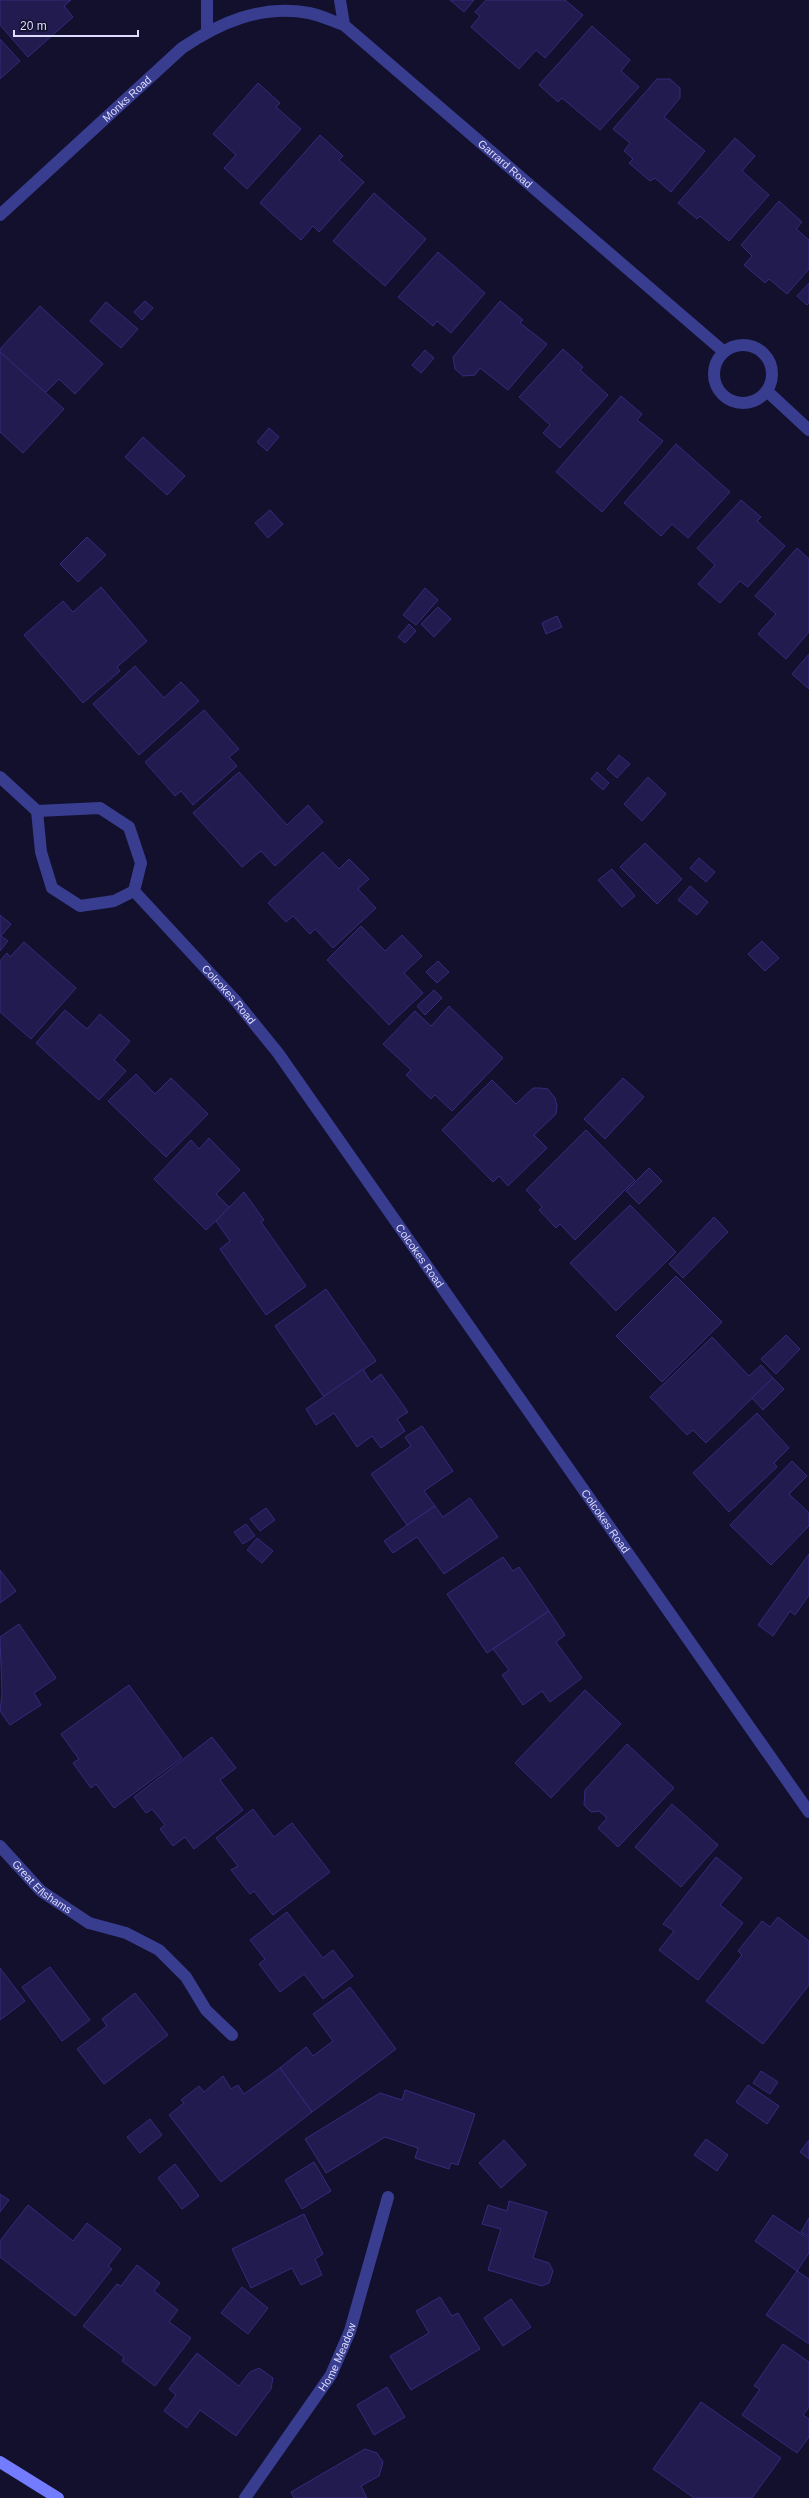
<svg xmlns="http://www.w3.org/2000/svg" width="809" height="2498" font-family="Arial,sans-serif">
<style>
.building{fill:#211b4f;stroke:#342b7d}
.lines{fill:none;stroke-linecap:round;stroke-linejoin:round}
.lane{stroke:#383d8f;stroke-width:12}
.street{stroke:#383d8f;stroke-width:12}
.secondary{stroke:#737cff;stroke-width:12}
.labels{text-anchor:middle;stroke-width:3.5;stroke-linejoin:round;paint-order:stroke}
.street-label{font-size:11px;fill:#dddcff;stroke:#12102d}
</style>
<rect width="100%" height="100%" fill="#12102d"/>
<g class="building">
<polygon points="0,0 71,0 64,6 73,17 28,57 0,25"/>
<polygon points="450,0 474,0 464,12"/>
<polygon points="486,0 565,0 583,15 545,58 536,50 519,69 471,27 480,16 475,12"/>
<polygon points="592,26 630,60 621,71 639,87 600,130 562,98 558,102 539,85"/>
<polygon points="0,39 20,61 0,79"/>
<polygon points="657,79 670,79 680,88 680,98 664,117 705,151 671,192 655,178 650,181 629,163 633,159 624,151 630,143 613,129"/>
<polygon points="258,83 280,103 276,107 301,129 247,189 224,168 236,155 213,134"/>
<polygon points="320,135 343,156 339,160 364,182 319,232 313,226 301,240 260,203"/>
<polygon points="735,138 755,156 742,171 769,195 729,241 700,216 697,219 678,203"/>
<polygon points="374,193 426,239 385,286 333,241"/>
<polygon points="779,201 802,222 796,229 809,240 809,269 787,294 769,279 765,283 744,265 752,256 741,245"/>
<polygon points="438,252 485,293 451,333 437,321 433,326 398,297"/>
<polygon points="809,283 809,303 807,305 797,296"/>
<polygon points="145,301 153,308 142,320 134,312"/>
<polygon points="500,301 523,320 520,323 547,344 508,390 480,368 475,375 463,376 455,369 453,357"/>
<polygon points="106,302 138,329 121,348 90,321"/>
<polygon points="40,306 103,364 75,394 59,379 45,393 0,352 0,349"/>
<polygon points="563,349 583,367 580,370 608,395 560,448 543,433 550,425 519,397"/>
<polygon points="425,350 434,358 421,373 412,365"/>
<polygon points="0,352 64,409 23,453 0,432"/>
<polygon points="621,396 642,414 637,420 663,441 602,512 556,472"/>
<polygon points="269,428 279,437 267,451 257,442"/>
<polygon points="143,437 185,476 167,495 125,457"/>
<polygon points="676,444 730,492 688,538 672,524 661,536 624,503"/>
<polygon points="741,500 761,517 757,521 785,546 748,587 740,581 720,603 698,584 715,565 697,548"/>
<polygon points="270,510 283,524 268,538 255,523"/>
<polygon points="87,537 106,555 78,582 60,564"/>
<polygon points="797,548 809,559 809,632 786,659 758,634 776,614 755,596"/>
<polygon points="101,587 147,641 117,667 120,671 83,703 24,635 63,601 73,612"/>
<polygon points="425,588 438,600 416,625 403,615"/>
<polygon points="438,607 451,619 434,637 421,624"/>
<polygon points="557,616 562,627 546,634 542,623"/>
<polygon points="409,624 416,631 405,643 398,637"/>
<polygon points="809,654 809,689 792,674"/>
<polygon points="135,666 164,698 181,682 199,701 139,755 93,704"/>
<polygon points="204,710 239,749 229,757 237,766 193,805 181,791 175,796 145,762"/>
<polygon points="619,755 630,764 617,778 607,769"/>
<polygon points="239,772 287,825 308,805 323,822 275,866 261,851 242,867 193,813"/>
<polygon points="597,772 609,783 603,790 591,779"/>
<polygon points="648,777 666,794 642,821 624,804"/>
<polygon points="645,843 682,879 657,904 620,867"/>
<polygon points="323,852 339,869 349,859 369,879 358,889 376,908 333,948 315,929 310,934 293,916 286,922 268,903"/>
<polygon points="699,858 715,872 706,882 690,868"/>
<polygon points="612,869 635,896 622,907 598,880"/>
<polygon points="690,886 708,902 697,915 678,900"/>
<polygon points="0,915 11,924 1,936 8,941 0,951"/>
<polygon points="361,926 385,951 402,935 422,956 404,973 423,993 389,1025 327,960"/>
<polygon points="762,941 779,958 765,971 748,954"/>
<polygon points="24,942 76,988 31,1039 0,1012 0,961 7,953 10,957"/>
<polygon points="438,961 449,972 437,983 426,972"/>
<polygon points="434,990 442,998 425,1015 417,1006"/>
<polygon points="449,1006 503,1058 452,1111 435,1095 431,1099 406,1075 411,1070 383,1044 415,1011 431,1026"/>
<polygon points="65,1010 87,1029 100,1014 130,1041 114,1060 126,1071 99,1100 36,1043"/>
<polygon points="136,1074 155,1094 171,1078 208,1114 166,1157 108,1101"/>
<polygon points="623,1078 644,1097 605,1139 584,1119"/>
<polygon points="492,1080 516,1104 533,1088 540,1088 548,1089 555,1098 557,1106 556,1114 534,1135 547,1148 508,1186 499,1176 493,1182 442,1130"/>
<polygon points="586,1130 635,1180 575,1240 560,1224 556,1228 539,1210 542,1207 526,1190"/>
<polygon points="209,1138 240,1170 216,1194 230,1208 206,1230 154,1179 191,1140 199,1149"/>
<polygon points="649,1168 662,1181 639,1204 626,1191"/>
<polygon points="244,1192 264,1220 261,1222 306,1286 266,1315 220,1249 230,1241 216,1221"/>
<polygon points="630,1205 676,1252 616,1311 570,1263"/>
<polygon points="714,1217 728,1232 683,1278 669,1264"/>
<polygon points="676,1276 722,1322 662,1382 616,1336"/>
<polygon points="326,1289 376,1361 324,1397 275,1326"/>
<polygon points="786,1335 800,1349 776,1374 761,1359"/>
<polygon points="712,1337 749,1376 761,1365 773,1378 706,1443 693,1430 687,1435 650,1397"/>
<polygon points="363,1369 371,1382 381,1374 408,1412 397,1419 405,1431 381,1448 372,1436 357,1447 334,1413 316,1425 306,1409"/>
<polygon points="773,1378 784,1389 763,1410 752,1398"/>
<polygon points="757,1413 789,1448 774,1463 777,1467 729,1512 693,1473"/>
<polygon points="422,1426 453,1471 424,1491 435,1506 407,1525 371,1474 411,1446 405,1437"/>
<polygon points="792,1461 807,1476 789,1494 809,1513 809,1526 771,1565 730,1525"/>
<polygon points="470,1498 498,1537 444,1574 417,1537 393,1553 384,1541 435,1506 443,1517"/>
<polygon points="266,1508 275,1520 260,1531 250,1519"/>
<polygon points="246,1524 255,1536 243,1544 234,1532"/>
<polygon points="257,1538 273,1551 262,1563 247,1550"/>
<polygon points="809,1554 809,1595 795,1615 790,1611 773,1636 758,1625"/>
<polygon points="503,1557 513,1571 519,1567 549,1611 487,1653 447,1594"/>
<polygon points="0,1570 16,1591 0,1603"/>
<polygon points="549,1611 565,1635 556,1642 582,1678 550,1702 542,1691 523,1705 502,1675 509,1670 493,1649"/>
<polygon points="19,1624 56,1678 34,1693 41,1705 10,1725 0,1711 2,1694 0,1637"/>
<polygon points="129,1685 182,1758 114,1808 96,1784 91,1788 73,1763 79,1759 61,1734"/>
<polygon points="585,1690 621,1724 551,1798 515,1763"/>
<polygon points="212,1737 236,1768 220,1780 243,1810 194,1849 185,1837 173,1846 160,1829 165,1825 152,1809 146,1813 134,1797"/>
<polygon points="627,1744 674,1788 618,1847 598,1828 607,1818 599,1811 591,1812 584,1805 585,1790"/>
<polygon points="672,1804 718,1845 681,1887 635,1847"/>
<polygon points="253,1809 274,1837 292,1823 330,1872 273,1915 254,1891 250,1894 231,1870 238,1866 216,1838"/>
<polygon points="716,1857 742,1878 720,1905 743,1923 698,1980 659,1950 674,1931 663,1924"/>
<polygon points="287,1912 323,1958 333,1950 353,1976 323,1999 304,1974 280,1992 259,1964 265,1959 250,1940"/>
<polygon points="778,1917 809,1941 809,1985 763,2044 706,2001 742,1955 738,1951 762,1921 770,1927"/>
<polygon points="50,1967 90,2020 62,2041 22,1987"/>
<polygon points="0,1968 25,2001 0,2020"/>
<polygon points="350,1987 396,2049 312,2112 280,2068 306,2047 313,2056 333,2041 313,2014"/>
<polygon points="135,1993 168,2035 104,2084 77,2049 107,2026 102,2019"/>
<polygon points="280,2068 312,2112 221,2182 169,2115 184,2103 181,2100 199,2086 204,2092 223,2076 231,2089 238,2085 244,2094"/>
<polygon points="761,2071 778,2082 770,2094 753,2083"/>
<polygon points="748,2085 779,2106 767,2124 736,2102"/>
<polygon points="405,2090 475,2114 458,2165 451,2163 449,2169 415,2158 418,2148 385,2137 326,2173 305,2139 380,2093 402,2100"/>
<polygon points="150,2119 162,2135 140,2153 127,2137"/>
<polygon points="706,2139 728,2155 717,2171 694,2155"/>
<polygon points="504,2140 526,2165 501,2188 479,2163"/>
<polygon points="809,2140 809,2159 800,2152"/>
<polygon points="314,2162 331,2191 302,2209 285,2180"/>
<polygon points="175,2164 199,2196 182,2209 158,2178"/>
<polygon points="0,2194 9,2200 0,2212"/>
<polygon points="509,2201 547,2212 533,2258 549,2263 553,2271 549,2283 542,2286 488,2270 501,2229 482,2224 488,2205 507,2211"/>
<polygon points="28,2205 73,2241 87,2223 121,2249 108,2266 112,2269 75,2316 0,2257 0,2241"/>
<polygon points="304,2214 323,2254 315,2259 322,2275 301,2285 292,2268 251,2288 232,2249"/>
<polygon points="773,2215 809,2239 809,2253 797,2271 755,2241"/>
<polygon points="809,2218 809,2237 801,2232"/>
<polygon points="137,2265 160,2283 154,2291 178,2310 169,2322 191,2338 155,2386 122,2361 124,2357 83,2326 117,2284 121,2286"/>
<polygon points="797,2271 809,2279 809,2344 766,2315"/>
<polygon points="242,2287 268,2308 248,2334 221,2313"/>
<polygon points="440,2297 452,2316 458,2313 480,2349 411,2390 390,2356 429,2333 416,2311"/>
<polygon points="511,2299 531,2327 503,2346 484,2318"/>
<polygon points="783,2344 809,2362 809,2407 803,2415 809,2419 809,2437 797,2453 742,2415 760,2389 754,2386"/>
<polygon points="197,2353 239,2386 250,2372 259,2368 273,2378 271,2389 236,2436 200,2410 187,2428 164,2411 176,2395 169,2389"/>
<polygon points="387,2387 405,2417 374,2435 357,2405"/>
<polygon points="701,2402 781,2458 752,2498 694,2498 653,2469"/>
<polygon points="365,2449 377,2453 383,2462 379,2476 361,2486 367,2498 294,2498 291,2492"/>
</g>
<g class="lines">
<g class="lane">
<polyline points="207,0 207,31"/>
<polyline points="340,0 344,25"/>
<polyline points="89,1923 126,1933 159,1950 186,1977 206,2010 232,2035"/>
</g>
<g class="street">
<path id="s1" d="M0,215L182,48C219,23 261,4 309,13C320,15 332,21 344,25L723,351"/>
<circle cx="743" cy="374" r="29"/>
<polyline points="768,392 809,430"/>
<path id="s2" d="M0,777L37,811L100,808L129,827L141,863L134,891L235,1000L278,1053L809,1812"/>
<polyline points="37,811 41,852 52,888 80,906 114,901 134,891"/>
<path id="s3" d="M0,1846L41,1891L89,1923"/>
<path id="s4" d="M245,2498L331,2375L350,2331L388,2197"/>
</g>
<polyline class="secondary" points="0,2462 58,2498"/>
</g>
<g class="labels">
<g class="street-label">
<text dy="4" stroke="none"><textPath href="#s1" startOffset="172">Monks Road</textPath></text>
<text dy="4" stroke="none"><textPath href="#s1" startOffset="632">Garrard Road</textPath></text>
<text dy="4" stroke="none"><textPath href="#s2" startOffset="355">Colcokes Road</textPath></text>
<text dy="4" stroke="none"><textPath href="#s2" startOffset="679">Colcokes Road</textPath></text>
<text dy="4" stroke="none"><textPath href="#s2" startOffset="1003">Colcokes Road</textPath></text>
<text dy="4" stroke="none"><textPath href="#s3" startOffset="59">Great Ellshams</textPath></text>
<text dy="4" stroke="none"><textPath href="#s4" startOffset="169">Home Meadow</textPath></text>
</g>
</g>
<path d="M14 30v6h124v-6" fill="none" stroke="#dddcff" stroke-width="2"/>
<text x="20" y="30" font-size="12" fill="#dddcff" stroke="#12102d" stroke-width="3" paint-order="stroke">20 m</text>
</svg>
